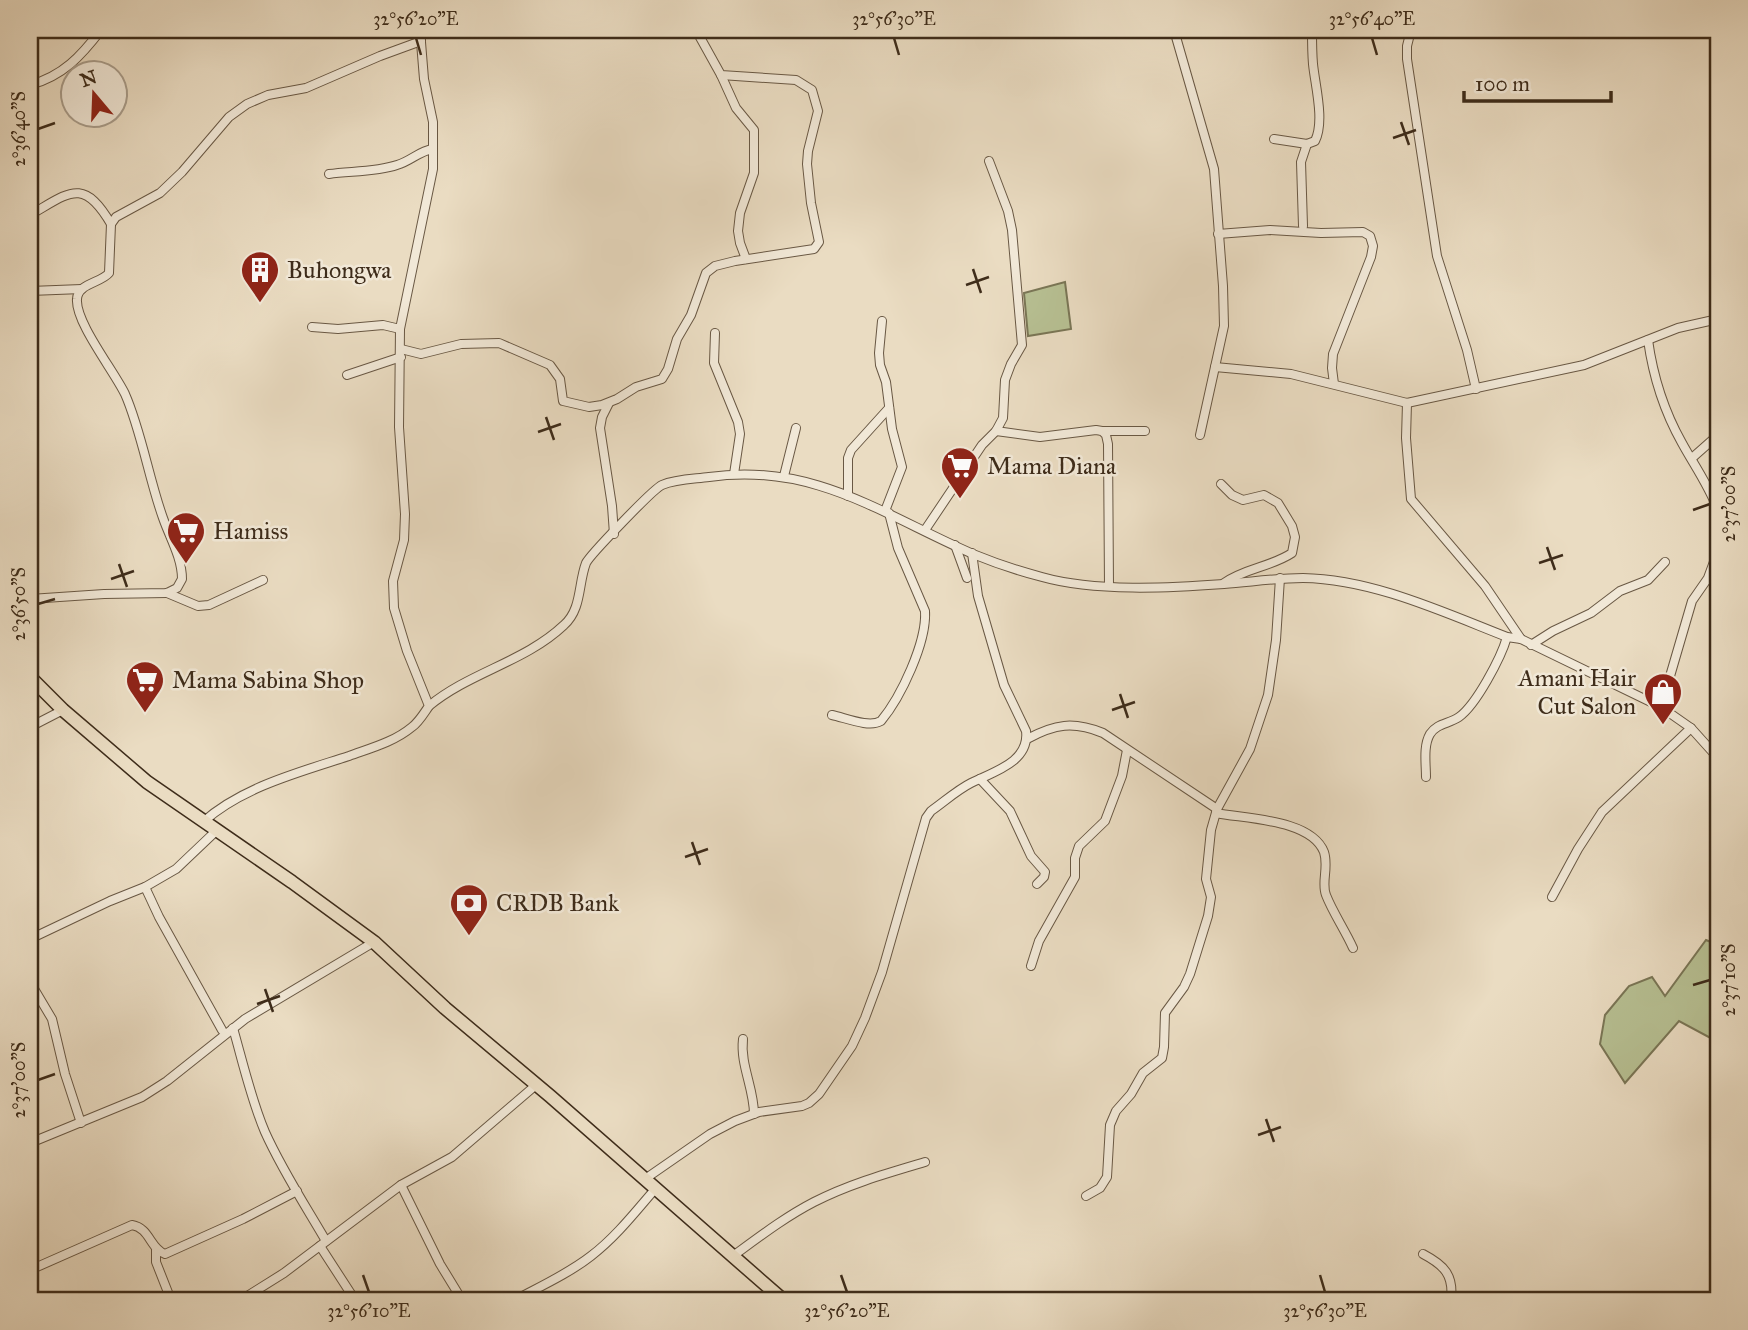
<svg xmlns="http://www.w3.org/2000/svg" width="1748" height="1330" font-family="'IM FELL Great Primer',serif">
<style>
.green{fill:#b7c093;stroke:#7a7656;stroke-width:2}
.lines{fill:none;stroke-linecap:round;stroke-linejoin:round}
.minor-casing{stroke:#695844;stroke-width:10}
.trunk-casing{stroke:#3e2c1a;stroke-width:15}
.minor{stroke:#f1e8d7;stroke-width:8}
.trunk{stroke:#eadcc2;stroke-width:12}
.ticks{fill:none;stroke:#3e2c1a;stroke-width:2.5}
.labels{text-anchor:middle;stroke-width:5;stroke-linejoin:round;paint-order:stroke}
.poi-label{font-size:24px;fill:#3e2c1a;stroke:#f1e8d7;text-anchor:start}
.neatline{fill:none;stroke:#3e2c1a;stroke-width:2.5}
.ticks-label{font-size:18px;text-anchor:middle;fill:#3e2c1a}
</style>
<rect width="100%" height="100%" fill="#eadcc2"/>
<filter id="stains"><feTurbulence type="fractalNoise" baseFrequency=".00286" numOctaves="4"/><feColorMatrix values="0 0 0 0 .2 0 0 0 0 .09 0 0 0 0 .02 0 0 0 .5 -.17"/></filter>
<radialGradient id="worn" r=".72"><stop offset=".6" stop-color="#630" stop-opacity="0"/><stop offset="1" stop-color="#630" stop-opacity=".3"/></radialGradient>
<g class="green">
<polygon points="1065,282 1071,329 1028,336 1024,293"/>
<polygon points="1706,940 1718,945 1718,1042 1679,1021 1625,1083 1600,1044 1605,1015 1629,986 1652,977 1665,996"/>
</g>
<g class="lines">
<defs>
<g id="minor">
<polyline points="1174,30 1214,169 1223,286 1224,326 1200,435"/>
<polyline points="1411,30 1407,46 1407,59 1437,256 1467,350 1476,389"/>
<polyline points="721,75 736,108 754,130 754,173 740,213 738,231 740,243 746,259"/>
<path d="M30,85C63,76 81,56 101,30"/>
<path d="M1274,139L1307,144L1315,141C1325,121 1315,85 1313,64C1312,52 1312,41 1312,30"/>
<path d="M329,174C351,171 376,172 397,165C411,161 419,151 433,149"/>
<path d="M30,215C69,193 83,176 111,224"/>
<polyline points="1303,226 1301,162 1307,144"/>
<polyline points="1218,234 1270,230 1321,233 1363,232 1370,236 1373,246 1371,257 1333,354 1332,368 1334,384"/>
<polyline points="30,291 82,289"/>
<polyline points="882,321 879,353 880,365 886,382 892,429 902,467 885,511"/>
<polyline points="312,327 338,329 383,325 400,329"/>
<polyline points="715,333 714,363 738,422 740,434 734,474"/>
<path d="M1648,340C1653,376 1664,411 1682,443C1694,465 1709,486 1718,510"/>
<polyline points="401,349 421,354 461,344 499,343 550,365 560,379 563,401 589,407 602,405 617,399 636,387 662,379 668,369 677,339 691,315 706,273 715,266 735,261 814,249 819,242 811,203 807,164 808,151 818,111 812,90 796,80 721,75 696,30"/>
<polyline points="1215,367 1291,374 1407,403 1584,365 1678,328 1718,319"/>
<polyline points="347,375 401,357"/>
<polyline points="609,403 602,417 600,428 612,506 614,534"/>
<polyline points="1407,403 1406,438 1411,499 1485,586 1521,639"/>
<polyline points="996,431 1040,437 1096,430 1102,431 1106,435 1108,444 1109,586"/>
<polyline points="1102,431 1145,431"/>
<polyline points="1692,458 1718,435"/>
<polyline points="784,476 796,428"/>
<path d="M1221,484L1232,495L1243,500L1264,495L1278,503L1292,526L1295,537L1292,553C1271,567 1245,568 1224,583"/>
<polyline points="848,496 848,458 851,450 889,408"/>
<polyline points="925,530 982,445 996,431 1003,418 1005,380 1011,364 1022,345 1012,230 1008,211 989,161"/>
<polyline points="955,545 967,578"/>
<polyline points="167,593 198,606 209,605 263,580"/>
<path d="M30,599L104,594L167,593L177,588L182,579C182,558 170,538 163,518C149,479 141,430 125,394C114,371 75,322 77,299C78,283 101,283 109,273L111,224L116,217L160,193L182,172L229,117L247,104L268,95L306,88L380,56L421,41"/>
<polyline points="1531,645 1553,631 1591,613 1620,591 1648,580 1665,562"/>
<path d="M429,706C470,672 525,662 564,625C582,609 578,584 586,563C590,555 653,489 662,485C676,479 694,479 709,477C814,462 883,515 973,554C995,563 1019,571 1042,577C1095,592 1170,588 1224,584C1251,582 1277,578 1303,578C1372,579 1443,612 1507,637L1521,639L1661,707L1691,728L1718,758"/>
<polyline points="1661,707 1692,601 1708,578 1718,551"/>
<path d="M832,715C846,718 869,728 881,721C901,697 927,642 925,611L898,548L889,513"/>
<polyline points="30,727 63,710"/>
<path d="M1027,739C1055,724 1073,721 1103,733L1217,809"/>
<path d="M1426,777C1426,764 1423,746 1430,734C1437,723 1449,724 1459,717C1476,705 1501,658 1507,637"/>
<polyline points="980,779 1010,811 1031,856 1045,872 1044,877 1037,884"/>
<path d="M1216,813C1246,819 1311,819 1324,852C1329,867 1321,883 1326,895C1333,913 1345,930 1353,948"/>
<path d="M203,822C242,787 300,772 349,756C371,748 394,742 412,727C419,722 424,713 429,706L407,651L394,608L393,581L404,540L405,514L399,427L400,329L433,169V122L424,79L420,30"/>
<polyline points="145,887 159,917 222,1030"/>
<polyline points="1552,897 1578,849 1602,812 1691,728"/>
<polyline points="30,939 110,901 145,887 176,869 216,831"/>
<polyline points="1031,966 1039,941 1075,877 1075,858 1079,846 1105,821 1122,776 1127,750"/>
<polyline points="30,982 52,1019 65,1074 81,1123"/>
<path d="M233,1028C243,1063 251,1099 265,1132C282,1170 305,1205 326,1241"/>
<path d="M743,1039C740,1065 754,1088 754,1114"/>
<polyline points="30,1143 142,1097 167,1081 245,1019 374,942"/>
<path d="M645,1179L710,1134L735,1121L759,1112L802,1106L809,1103L819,1094L852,1046L865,1018L882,972L926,818L931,811C944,802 957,790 971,783C993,772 1030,762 1026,731L1004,685L978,596L972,553"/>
<polyline points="401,1185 440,1264 462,1300"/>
<polyline points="1086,1196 1100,1188 1107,1177 1110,1125 1116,1111 1131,1094 1143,1073 1162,1058 1164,1047 1165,1013 1184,987 1190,974 1208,916 1211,897 1206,879 1211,830 1217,809 1250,749 1268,695 1276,640 1280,578"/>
<polyline points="320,1246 355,1300"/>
<polyline points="158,1252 156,1250 156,1262 171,1300"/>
<path d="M1423,1254C1444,1265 1454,1275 1451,1300"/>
<path d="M733,1256C759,1237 785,1217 814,1202C849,1184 888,1173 925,1162"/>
<path d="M30,1270L132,1225C150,1228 150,1249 165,1254L243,1219L297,1191"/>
<polyline points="241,1300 284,1273 401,1185 452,1157 536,1085"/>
<path d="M515,1300C541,1286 568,1274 591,1256C616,1237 636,1211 656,1188"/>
<polyline points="1717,1300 1718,1292"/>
</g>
<polyline id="trunk" points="30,677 63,710 147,782 292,882 374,942 445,1008 550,1096 783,1300"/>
</defs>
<use href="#minor" class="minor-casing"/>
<use href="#trunk" class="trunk-casing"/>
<use href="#minor" class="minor"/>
<use href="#trunk" class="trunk"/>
</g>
<path class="ticks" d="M416,38L421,55M894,38L899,55M1372,38L1377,55M1401,122L1409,145M38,129L55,123M1393,138L1416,130M973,269L981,293M966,285L989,277M546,417L554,440M538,432L561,424M1693,510L1710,504M1547,547L1555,570M1539,563L1563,555M119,564L127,587M111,579L134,571M38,604L55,599M1120,694L1128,718M1112,710L1135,702M692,842L700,865M685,857L708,849M1693,985L1710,980M265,989L273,1012M257,1004L280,996M38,1080L55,1074M1266,1119L1274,1142M1258,1135L1281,1127M363,1275L369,1292M841,1275L847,1292M1320,1275L1325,1292"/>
<defs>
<symbol id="building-pin" viewBox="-11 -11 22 30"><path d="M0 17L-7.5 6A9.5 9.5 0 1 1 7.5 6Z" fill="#8f2418" stroke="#f1e8d7"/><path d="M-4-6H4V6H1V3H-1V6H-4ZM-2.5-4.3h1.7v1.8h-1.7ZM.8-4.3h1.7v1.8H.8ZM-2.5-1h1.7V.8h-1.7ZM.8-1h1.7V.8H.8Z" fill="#fff"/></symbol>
<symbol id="supermarket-pin" viewBox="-11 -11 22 30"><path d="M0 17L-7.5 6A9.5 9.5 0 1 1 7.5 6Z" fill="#8f2418" stroke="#f1e8d7"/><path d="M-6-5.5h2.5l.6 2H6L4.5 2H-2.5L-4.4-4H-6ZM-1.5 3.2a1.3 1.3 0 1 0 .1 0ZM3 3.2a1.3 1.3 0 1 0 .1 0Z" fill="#fff"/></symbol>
<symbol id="shop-pin" viewBox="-11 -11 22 30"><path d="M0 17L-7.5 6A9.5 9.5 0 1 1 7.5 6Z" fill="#8f2418" stroke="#f1e8d7"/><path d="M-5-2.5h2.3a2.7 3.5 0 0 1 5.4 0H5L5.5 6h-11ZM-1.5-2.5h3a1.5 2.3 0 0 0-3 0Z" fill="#fff"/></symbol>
<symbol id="bank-pin" viewBox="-11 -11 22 30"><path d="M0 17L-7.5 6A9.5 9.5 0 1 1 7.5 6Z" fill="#8f2418" stroke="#f1e8d7"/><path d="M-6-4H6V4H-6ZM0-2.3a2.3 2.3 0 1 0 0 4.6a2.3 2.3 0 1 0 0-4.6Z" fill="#fff"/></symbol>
</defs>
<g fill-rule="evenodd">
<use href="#building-pin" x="238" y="248" width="44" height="60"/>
<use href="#supermarket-pin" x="938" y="444" width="44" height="60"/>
<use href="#supermarket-pin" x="164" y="509" width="44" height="60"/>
<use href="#supermarket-pin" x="123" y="658" width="44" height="60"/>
<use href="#shop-pin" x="1641" y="670" width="44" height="60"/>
<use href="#bank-pin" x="447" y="881" width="44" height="60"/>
</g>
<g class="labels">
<g class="poi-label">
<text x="287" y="278">Buhongwa</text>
<text x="987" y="474">Mama Diana</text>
<text x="213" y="539">Hamiss</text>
<text x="1636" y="686" text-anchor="end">Amani Hair<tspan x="1636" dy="28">Cut Salon</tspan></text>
<text x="172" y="688">Mama Sabina Shop</text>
<text x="496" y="911">CRDB Bank</text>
</g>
</g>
<rect width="1748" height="1330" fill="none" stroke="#eadcc2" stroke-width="77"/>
<g transform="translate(94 94) rotate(341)"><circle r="33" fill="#f1e8d7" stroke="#a99d8b" stroke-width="2"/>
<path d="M0-5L12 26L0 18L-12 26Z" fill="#8f2418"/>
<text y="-10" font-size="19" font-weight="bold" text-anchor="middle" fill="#3e2c1a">N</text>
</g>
<path d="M1464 91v10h147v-10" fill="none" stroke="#3e2c1a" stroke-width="3.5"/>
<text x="1475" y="91" font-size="21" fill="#3e2c1a" stroke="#f1e8d7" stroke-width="5" paint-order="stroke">100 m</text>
<rect x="38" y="38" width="1672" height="1254" class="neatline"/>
<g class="ticks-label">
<text x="416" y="25">32°56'20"E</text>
<text x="894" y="25">32°56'30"E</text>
<text x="1372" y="25">32°56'40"E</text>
<text transform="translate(19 129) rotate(-90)" y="6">2°36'40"S</text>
<text transform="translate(1729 504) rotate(-90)" y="6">2°37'00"S</text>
<text transform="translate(19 604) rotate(-90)" y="6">2°36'50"S</text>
<text transform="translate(1729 980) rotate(-90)" y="6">2°37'10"S</text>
<text transform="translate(19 1080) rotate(-90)" y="6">2°37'00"S</text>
<text x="369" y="1317">32°56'10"E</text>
<text x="847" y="1317">32°56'20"E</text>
<text x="1325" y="1317">32°56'30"E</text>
</g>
<rect width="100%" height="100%" filter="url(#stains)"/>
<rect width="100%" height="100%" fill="url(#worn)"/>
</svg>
